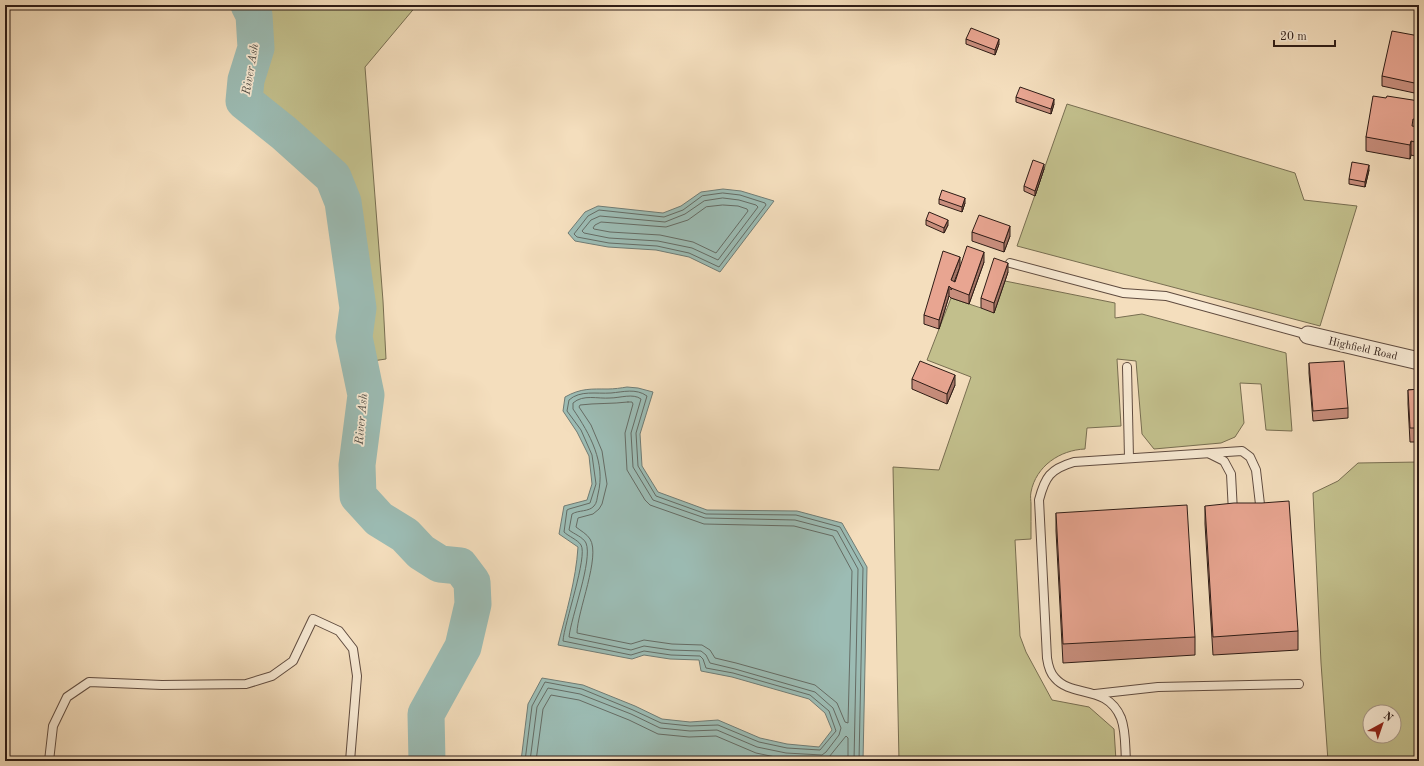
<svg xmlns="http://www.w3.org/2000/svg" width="1424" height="766" font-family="'Old Standard TT',serif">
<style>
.green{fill:#c2bf8c;stroke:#786e51;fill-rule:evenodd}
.water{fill:#9cbcb4;stroke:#707c75}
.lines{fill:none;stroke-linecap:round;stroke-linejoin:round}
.shore{stroke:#656c65;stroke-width:1}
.river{stroke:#9cbcb4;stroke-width:37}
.service-casing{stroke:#604c40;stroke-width:10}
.minor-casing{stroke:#604c40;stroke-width:19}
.service{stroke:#f8ead4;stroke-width:8}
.minor{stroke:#f8ead4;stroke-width:17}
.wall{fill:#c88e7d;stroke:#2e1c16}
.shaded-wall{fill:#a27466;stroke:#2e1c16}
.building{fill:#e8a591;stroke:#2e1c16}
.labels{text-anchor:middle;stroke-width:3.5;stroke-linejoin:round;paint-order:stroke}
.street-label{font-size:11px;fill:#2e1c16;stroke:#f8ead4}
.water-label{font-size:12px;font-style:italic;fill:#4f4c45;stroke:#f8ead4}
</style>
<rect width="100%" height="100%" fill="#f4debd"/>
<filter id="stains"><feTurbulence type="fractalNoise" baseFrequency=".005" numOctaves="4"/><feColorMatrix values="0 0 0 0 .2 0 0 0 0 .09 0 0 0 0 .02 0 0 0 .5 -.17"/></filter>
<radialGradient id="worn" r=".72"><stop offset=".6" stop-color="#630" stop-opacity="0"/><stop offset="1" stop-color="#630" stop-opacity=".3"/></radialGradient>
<g class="green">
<polygon points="249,5 417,5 365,67 383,301 386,359 359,363 354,337 358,308 343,202 333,177 284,133 244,101 246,80 256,48 254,15"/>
<polygon points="1067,104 1295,173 1304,200 1357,206 1320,326 1017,246"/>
<path d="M1005,281L1115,303V318L1142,314L1286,353L1292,431L1266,430L1261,384L1240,383L1244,423L1235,437L1221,443L1154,449L1142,434L1136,361L1117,359L1121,426L1087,428L1085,449C1060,450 1036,466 1031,492C1030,496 1031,501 1031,504C1031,516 1031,527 1031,539L1015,540L1020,636L1026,652L1052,700L1089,707L1114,729L1116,761H899L893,467L939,470L971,377L927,360L951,298L981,308Z"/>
<path d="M1419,462V761H1328L1321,663L1313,493L1338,481L1358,463ZM1370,712H1394V736H1370Z"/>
</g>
<g class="water">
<polygon points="723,189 741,191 774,201 720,272 689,257 656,250 608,247 575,241 568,233 585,212 598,206 663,213 681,206 701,192"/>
<path d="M627,387L638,388L653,392L640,434L642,466L658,492L707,510L797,511L842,523L867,567L863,761H521L528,704L542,678L583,685L635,706L662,719L690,722L718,720L760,738L787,744L819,747L832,730L825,713L809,699L732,677L701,671L699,660L670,659L644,655L632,659L558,645C566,613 576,580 578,547L559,534L564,506L587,500L592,484L589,456L577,432L563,411L565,397C581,388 591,389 608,389C614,389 621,388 627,387Z"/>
</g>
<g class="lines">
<g class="shore">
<polygon points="723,193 740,195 765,203 766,205 719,267 689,253 657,246 609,243 577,237 574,234 588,216 599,210 664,217 683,210 702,196"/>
<polygon points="723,198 739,200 756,205 758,207 718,260 692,248 658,241 609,238 584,233 582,231 591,220 600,216 665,222 685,214 704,201"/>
<polygon points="723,205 738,206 747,209 748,211 716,253 693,242 660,235 610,232 594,229 593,228 595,225 601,222 666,227 688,220 706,207"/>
<path d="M628,402H632L633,404L625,433L627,470L645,500L650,505L704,524L794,526L833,536L852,571L848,723L845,722L837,703L815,685L736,663L715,658L710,650L702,645L672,644L644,640L631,644L577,633C577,612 601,556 590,539C587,534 581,531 576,527L578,518L593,514L599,509L602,504L607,484L602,451L591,425L579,407L580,405C596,403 612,404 628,402Z"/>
<path d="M525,761L532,706L545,682L582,689L633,710L661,723L690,726L718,725L759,742L787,748L820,750L836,731L829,711L810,695L733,673L706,668L703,659L700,656L671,655L644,651L631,655L563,641C564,624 588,556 581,545C578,540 568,536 564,532L567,510L569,509L590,503L596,484L592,455L581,430L567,411L569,400C580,390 596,394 611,393C623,392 636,388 647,396L636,433L638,466L656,496L706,514L796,515L840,527L863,568L859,761"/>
<path d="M530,761L537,707L548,688L580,694L631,714L660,728L690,731L717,730L757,747L786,753L822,755L826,752L839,735L841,728L833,708L815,692L735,669L710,663L706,655L701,651L671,650L644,646L631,650L569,637C571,617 593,560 586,543C583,537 574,534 569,530L572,514C578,510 589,512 594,506C597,503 597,498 598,494C606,463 590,434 573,409V403C583,394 598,399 610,398C620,398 633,393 641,399L631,433L633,467L653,500L705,518L795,520L837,531L858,569L854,761"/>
<polyline points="536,761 543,709 551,695 579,700 629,720 658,734 689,737 716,736 756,753 785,759 810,761"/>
<polyline points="823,761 829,757 846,736 848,738 848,761"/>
</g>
<polyline class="river" points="249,5 254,15 256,48 246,80 244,101 284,133 333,177 343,202 358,308 354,337 366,395 357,465 358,496 379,519 405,535 421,552 440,564 460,566 472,582 473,604 463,647 426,714 427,761"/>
<defs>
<g id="service">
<polyline points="1010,263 1123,293 1166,296 1308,335"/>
<polyline points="1127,367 1129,458"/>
<polyline points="1210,454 1224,461 1231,474 1233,512"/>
<polyline points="1095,694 1158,687 1299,684"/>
<polyline points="49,761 53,726 67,697 89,682 162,685 246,684 272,676 293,661 313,619 339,631 353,649 357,676 350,761"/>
<path d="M1126,761C1125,747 1126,731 1121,718C1107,684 1072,698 1055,678C1050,673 1048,665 1047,658L1039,500C1045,477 1050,469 1074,462L1242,451L1250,457L1256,470L1261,513"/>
</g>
<polyline id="minor" points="1308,335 1419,361"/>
</defs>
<use href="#service" class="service-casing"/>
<use href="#minor" class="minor-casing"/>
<use href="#service" class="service"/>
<use href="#minor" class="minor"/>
</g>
<g class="wall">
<polygon points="1419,36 1419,94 1382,86 1382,76"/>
<polygon points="966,39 999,44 995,55 966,44"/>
<polygon points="1016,97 1054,104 1051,114 1016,102"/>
<polygon points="1386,98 1419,101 1419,134 1418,134 1418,141 1415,156 1411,155 1410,159 1366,151 1366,137"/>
<polygon points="1044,169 1035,196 1024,191 1024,186"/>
<polygon points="1369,170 1365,187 1349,184 1349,179"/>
<polygon points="939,199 965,203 962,212 939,204"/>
<polygon points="926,220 948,225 944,233 926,225"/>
<polygon points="972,232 1010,236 1004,252 972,241"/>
<polygon points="984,262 969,304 951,298 949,296 939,329 924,324 924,315 960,267 954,281 955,282"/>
<polygon points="1008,272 994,313 981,308 981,298"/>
<polygon points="1309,363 1348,408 1348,418 1313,421 1309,373"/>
<polygon points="912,379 955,385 947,404 912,389"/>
<polygon points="1419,389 1419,442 1410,442 1408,404 1408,390"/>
<polygon points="1205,506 1298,631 1298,650 1213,655 1205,524"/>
<polygon points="1056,513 1195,637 1195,655 1063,663 1056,531"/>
</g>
<g class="shaded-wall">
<polygon points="999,39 999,44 995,55 995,50"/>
<polygon points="1054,99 1054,104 1051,114 1051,109"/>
<polygon points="1418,127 1418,141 1415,156 1415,142"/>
<polygon points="1411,141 1411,155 1410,159 1410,145"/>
<polygon points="1044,164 1044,169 1035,196 1035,191"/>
<polygon points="1369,165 1369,170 1365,187 1365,182"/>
<polygon points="965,198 965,203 962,212 962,207"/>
<polygon points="948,220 948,225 944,233 944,228"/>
<polygon points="1010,226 1010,236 1004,252 1004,243"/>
<polygon points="984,252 984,262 969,304 969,295"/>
<polygon points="960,257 960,267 951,290 951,280"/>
<polygon points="1008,263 1008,272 994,313 994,303"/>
<polygon points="949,286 949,296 939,329 939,320"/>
<polygon points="955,375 955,385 947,404 947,394"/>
</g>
<g class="building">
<polygon points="971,28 999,39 995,50 966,39"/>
<polygon points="1392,31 1419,36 1419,48 1418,48 1417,51 1419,51 1419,59 1416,59 1415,64 1419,65 1419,84 1382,76"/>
<polygon points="1020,87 1054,99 1051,109 1016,97"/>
<polygon points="1373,96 1386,98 1387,96 1419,101 1419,120 1413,119 1412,126 1418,127 1415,142 1411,141 1410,145 1366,137"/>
<polygon points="1033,160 1044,164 1035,191 1024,186"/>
<polygon points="1352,162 1369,165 1365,182 1349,179"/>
<polygon points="942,190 965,198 962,207 939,199"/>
<polygon points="929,212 948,220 944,228 926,220"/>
<polygon points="979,215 1010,226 1004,243 972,232"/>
<polygon points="967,246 984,252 969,295 951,288 949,286 939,320 924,315 943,251 960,257 951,280 955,282"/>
<polygon points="994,258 1008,263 994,303 981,298"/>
<polygon points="920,361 955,375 947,394 912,379"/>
<polygon points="1344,361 1348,408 1313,411 1309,363"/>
<polygon points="1419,389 1419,428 1410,428 1408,390"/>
<polygon points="1289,501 1298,631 1213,637 1205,506 1234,503 1262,503"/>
<polygon points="1187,505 1195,637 1063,644 1056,513"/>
</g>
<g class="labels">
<g class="street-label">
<text transform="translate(1363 348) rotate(13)" y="4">Highfield Road</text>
</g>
<g class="water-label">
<text transform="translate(250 69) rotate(-80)" y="4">River Ash</text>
<text transform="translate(361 419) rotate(-85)" y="4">River Ash</text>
</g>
</g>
<rect width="1424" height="766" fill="none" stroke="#f4debd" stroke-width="20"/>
<rect x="6" y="6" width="1412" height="754" fill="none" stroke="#2e1c16" stroke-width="2"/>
<rect x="10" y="10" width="1404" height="746" fill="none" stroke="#2e1c16"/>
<g transform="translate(1382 724) rotate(40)"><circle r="19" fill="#f8ead4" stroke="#a79888"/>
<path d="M0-3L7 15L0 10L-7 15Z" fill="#8f2418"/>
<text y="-6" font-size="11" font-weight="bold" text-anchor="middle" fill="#2e1c16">N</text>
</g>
<path d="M1274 40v6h61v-6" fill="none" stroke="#2e1c16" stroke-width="2"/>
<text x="1280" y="40" font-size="12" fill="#2e1c16" stroke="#f8ead4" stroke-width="3" paint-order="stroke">20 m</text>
<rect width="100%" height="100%" filter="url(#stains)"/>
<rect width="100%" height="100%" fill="url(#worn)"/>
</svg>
